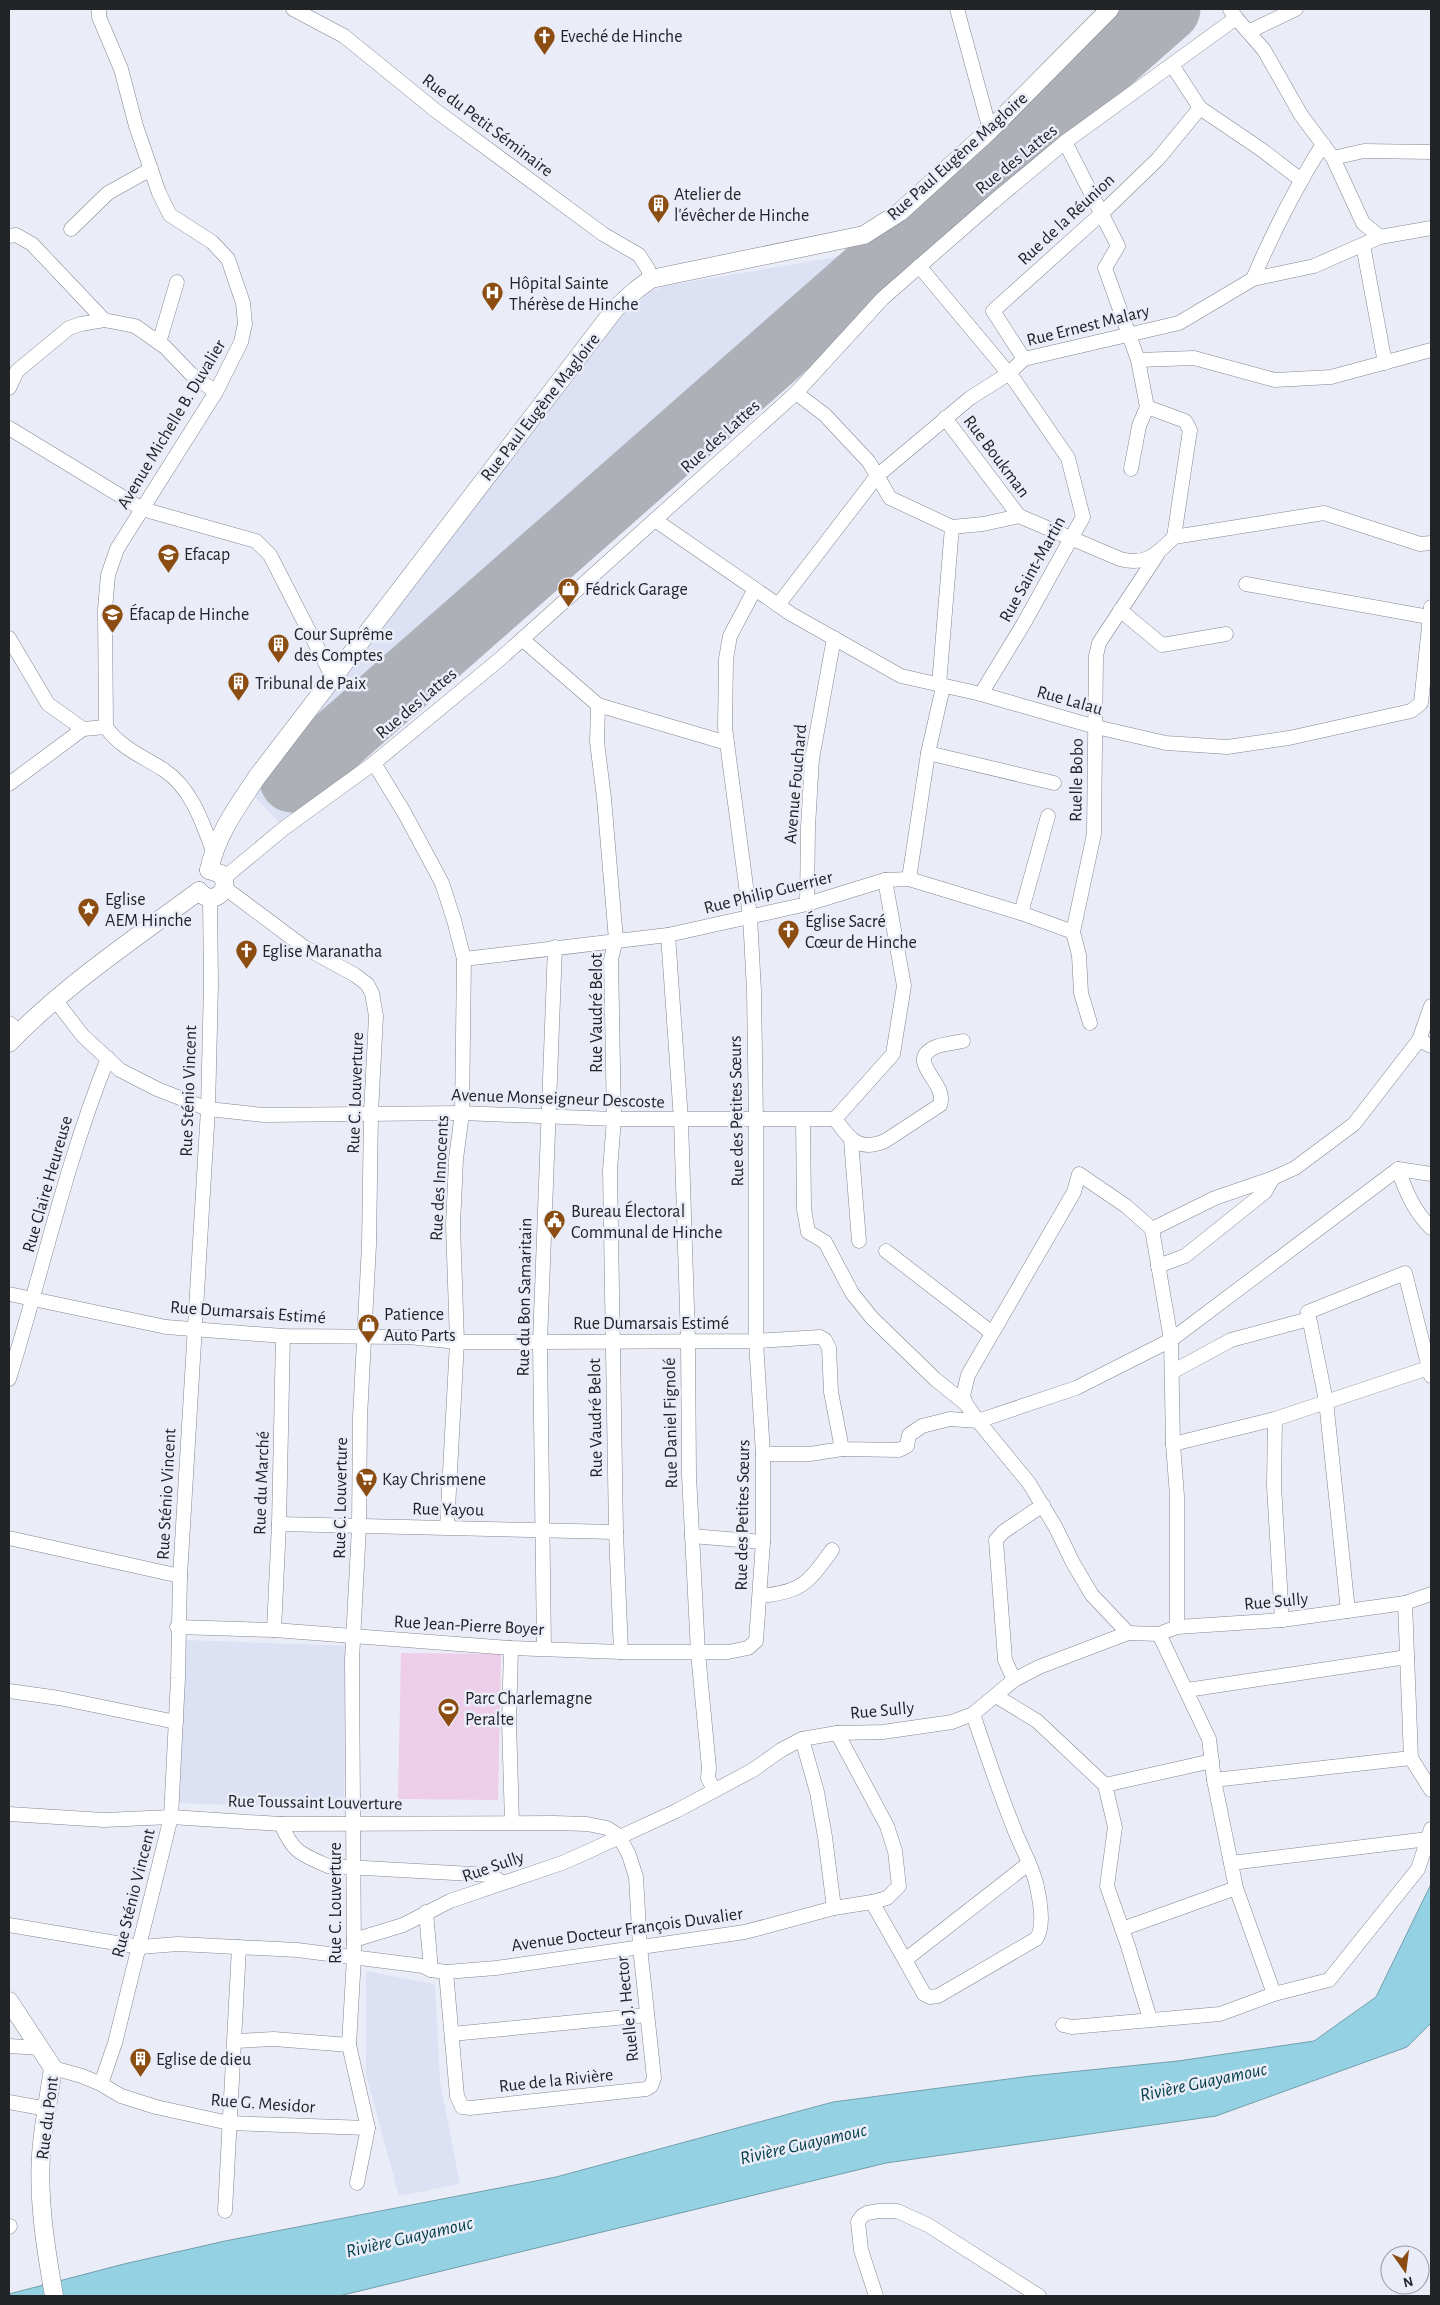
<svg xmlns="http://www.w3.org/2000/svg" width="1440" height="2305" font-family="'Alegreya Sans',sans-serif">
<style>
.built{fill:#dce1f4}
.green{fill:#eecde8}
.water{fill:#94d2e3;stroke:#729eab}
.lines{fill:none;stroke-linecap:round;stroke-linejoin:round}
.runway{stroke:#aeb0b8;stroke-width:65}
.minor-casing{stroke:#848691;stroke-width:15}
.major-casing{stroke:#848691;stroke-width:19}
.minor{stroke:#fff;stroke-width:14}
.major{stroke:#fff;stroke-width:18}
.labels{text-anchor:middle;stroke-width:5;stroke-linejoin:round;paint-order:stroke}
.poi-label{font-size:18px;fill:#232428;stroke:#eaedf8;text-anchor:start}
.street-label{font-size:18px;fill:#232428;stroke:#eaedf8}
.water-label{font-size:19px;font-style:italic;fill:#013c49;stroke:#eaedf8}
</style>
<rect width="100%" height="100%" fill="#eaedf8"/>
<g class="built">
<polygon points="1132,9 1201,9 280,823 254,796 624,313 650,292 665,286 830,258 870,247 898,227"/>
<polygon points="185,1640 350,1646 343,1809 179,1803"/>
<polygon points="366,1971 435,1984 440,2082 460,2184 399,2196 366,2075"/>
</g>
<polygon class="green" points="401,1653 501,1654 498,1800 398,1799"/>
<polygon class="water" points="1431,1884 1431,2023 1407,2047 1216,2116 886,2163 339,2296 9,2296 9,2294 124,2264 225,2241 556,2177 833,2102 1031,2076 1178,2061 1314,2041 1376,1997"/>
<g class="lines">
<polyline class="runway" points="292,780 1168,9"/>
<defs>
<g id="minor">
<path d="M99,9V17L121,69L136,126L159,193L170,215L212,242L228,259L243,303L245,324L241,342L216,392L117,549L108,575L105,609L106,727C120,748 144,757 164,770C191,788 202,821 213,851"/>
<polyline points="293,9 344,36 435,110 603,234 639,255 648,269 651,279"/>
<polyline points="957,9 990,130"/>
<polyline points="1230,9 1236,18 1264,50 1301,115 1333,158 1363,223 1380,237"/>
<polyline points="1248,32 1296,9"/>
<polyline points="1172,65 1200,108 1262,150 1301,180"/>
<polyline points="1065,142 1118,246 1105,268 1138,360 1194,358 1275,380 1331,377 1431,350"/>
<polyline points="1333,158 1364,151 1431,152"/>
<polyline points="71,229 108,193 151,169"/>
<polyline points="9,236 16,235 32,244 104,320"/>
<polyline points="1363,245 1385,363"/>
<polyline points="919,266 1015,381 1068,458 1083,517 1024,623 981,694"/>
<path d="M1253,279C1273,232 1296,187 1323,144"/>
<polyline points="159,343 177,282"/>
<polyline points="1024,359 993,311 1101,214 1158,159 1200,108"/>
<polyline points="9,388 17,371 69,328 81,324 104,320 135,326 165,347 191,374 216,392"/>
<path d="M796,393L825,415L869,462L890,498L952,527L983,524L1019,516L1120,559C1146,566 1157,554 1174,537L1324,513L1420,544L1431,543"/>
<polyline points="1147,407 1185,421 1190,430 1174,537"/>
<polyline points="945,418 1019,516"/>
<polyline points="9,428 142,509 256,541 270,555 333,678"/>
<polyline points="1131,469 1139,426 1147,407 1138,360"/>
<polyline points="655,520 791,614 901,676 981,694 1096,727 1166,743 1227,747 1289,738 1411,711 1421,703 1431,607"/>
<polyline points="1246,584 1429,617"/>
<polyline points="778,605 877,476 970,398 1008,374 1024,359 1179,323 1253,279 1314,266 1380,237 1431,228"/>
<polyline points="1120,610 1162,645 1226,634"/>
<polyline points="9,638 48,704 83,729 106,727"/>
<polyline points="522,639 598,705 727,743"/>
<polyline points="939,685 952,527"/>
<polyline points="598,705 597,742 604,798 616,940 611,959 614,1119 610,1170 616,1532 621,1652"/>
<polyline points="928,753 1054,783"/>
<polyline points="374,763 405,814 442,883 454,920 464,959 462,1113 456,1159 453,1225 457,1342 447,1527"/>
<polyline points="9,784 83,729"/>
<polyline points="224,878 283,829 374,763 500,659 796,393 883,298 993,202 1065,142 1236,18"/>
<polyline points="909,879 928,753 943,687"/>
<polyline points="225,888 304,947 355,975 367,984 372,993 376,1016 371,1113 369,1245 360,1417 359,1527 352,1660 354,1957 349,2045 368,2128 357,2183"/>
<polyline points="807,904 808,827 812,759 834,638"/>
<polyline points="1021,913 1048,816"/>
<polyline points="668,935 681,1120 688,1341 689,1475 698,1653 709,1768 708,1778 714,1790"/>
<polyline points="464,959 668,935 807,904 885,880 909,879 1021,913 1073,932"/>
<polyline points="56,1001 83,1036 120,1070 157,1089 208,1109 264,1115 462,1113 614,1119 835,1119 893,1054 904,986 885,880"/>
<polyline points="9,1023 20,1032"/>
<polyline points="1090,1023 1081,993 1079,955 1073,932 1094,834 1096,656 1099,643 1157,555"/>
<polyline points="1419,1040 1431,1046"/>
<path d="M835,1119C850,1139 858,1152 885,1141L940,1105C948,1082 906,1063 933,1048C941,1044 954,1043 963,1041"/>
<polyline points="803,1120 804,1209 808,1232 825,1242 852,1293 872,1318 935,1379 966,1404"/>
<polyline points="851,1140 859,1241"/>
<path d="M1398,1169C1406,1192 1414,1211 1431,1228"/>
<polyline points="1152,1229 1171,1340 1173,1444 1177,1496 1177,1627"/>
<polyline points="886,1251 992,1333"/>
<polyline points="1158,1266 1185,1256 1265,1192 1273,1178"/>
<polyline points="9,1294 166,1327 283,1336 409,1337 457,1342 540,1342 756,1341 820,1337 825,1340 829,1348 831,1392 842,1449 899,1450 907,1446 909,1435 922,1426 950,1419 978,1421 1076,1388 1171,1340 1398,1169 1431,1174"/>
<polyline points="1172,1372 1231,1340 1309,1319"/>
<path d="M9,1379C42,1273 66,1162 108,1058"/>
<polyline points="1275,1419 1274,1486 1282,1620"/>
<polyline points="1173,1444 1275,1419 1431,1367"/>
<polyline points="763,1454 810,1454 842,1449"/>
<polyline points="279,1524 616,1532"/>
<polyline points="692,1536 763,1542"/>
<polyline points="9,1538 180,1576"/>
<path d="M760,1596C802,1592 808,1583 832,1550"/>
<polyline points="1405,1603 1411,1758 1431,1790"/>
<polyline points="1348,1611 1326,1401 1308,1312 1405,1273 1431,1376"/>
<polyline points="177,1627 274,1630 511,1648 621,1652 728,1652 748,1648 756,1641 763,1542 763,1454 756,1341 756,1121 754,991 750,916 725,728 726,659 730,636 755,589"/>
<polyline points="274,1630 279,1524 283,1336"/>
<polyline points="1128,1633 1092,1595 1073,1563 1056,1528 1029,1483 978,1421 966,1404 963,1396 968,1375 1074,1192 1079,1174 1126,1206 1152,1229 1215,1198 1273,1178 1295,1168 1354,1124 1419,1040 1431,1006"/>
<polyline points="1159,1634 1209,1739 1214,1780 1236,1888 1274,1994"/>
<polyline points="511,1648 509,1722 512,1822"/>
<polyline points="544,1648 540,1342 555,947"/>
<polyline points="1014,1680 1005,1660 996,1540 1003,1532 1043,1505"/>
<polyline points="1187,1690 1407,1657"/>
<polyline points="9,1691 59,1698 176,1722"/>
<polyline points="996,1696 1037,1721 1105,1785 1115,1827 1107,1886 1128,1946 1150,2019"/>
<path d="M973,1714C986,1752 998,1789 1013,1826C1020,1846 1033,1866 1037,1887C1040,1901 1045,1928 1036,1939L938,1996L930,1997L924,1994L905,1960L1028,1864"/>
<polyline points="802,1739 817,1792 825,1837 834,1908"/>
<polyline points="1214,1780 1411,1758"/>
<polyline points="1105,1785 1212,1761"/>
<polyline points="9,1814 104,1820 171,1817 281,1824 554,1823 587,1824 607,1828 619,1836 629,1855 636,1877 640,1947 654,2078 651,2086 646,2089 470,2108 462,2107 457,2096 446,1972"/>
<path d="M281,1824C293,1852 300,1854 328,1866L490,1875L502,1882"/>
<polyline points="1231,1863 1428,1839"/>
<polyline points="872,1902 905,1960"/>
<polyline points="426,1912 431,1970"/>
<polyline points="9,1925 140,1947 178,1944 297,1950 423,1966 431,1970 446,1972 496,1968 745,1932 834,1908 872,1902 887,1898 899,1886 895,1851 887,1826 837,1733"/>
<polyline points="1122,1929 1236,1888"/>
<polyline points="354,1940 403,1925 450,1901 562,1863 587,1852 676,1811 753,1770 781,1750 802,1739 837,1733 883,1732 952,1722 973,1714 1014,1680 1039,1667 1128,1633 1159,1634 1177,1627 1282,1620 1405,1603 1431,1594"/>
<polyline points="1063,2025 1072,2027 1220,2014 1274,1994 1329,1980 1418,1869 1431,1829"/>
<polyline points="452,2034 647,2015"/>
<polyline points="236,2041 274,2039 349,2045"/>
<polyline points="9,2046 40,2048"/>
<polyline points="53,2068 82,2076 101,2084 121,2096 156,2107 229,2123 368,2128"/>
<polyline points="101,2084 115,2043 171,1817 178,1678 180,1576 208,1109 211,984 210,898"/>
<polyline points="9,2102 47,2109"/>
<polyline points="225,2211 239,1947"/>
<polyline points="9,2227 10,2226"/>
<polyline points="876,2296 861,2250 858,2222 862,2216 867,2213 879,2211 897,2211 928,2225 1039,2296"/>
</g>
<g id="major">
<path d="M209,870C217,834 237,807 257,777L615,309L636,290L651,279L864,235L900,212L990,130L1110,9"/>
<path d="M199,891C211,907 233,891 221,874L209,870"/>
<path d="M9,1043C65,985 134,939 199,891"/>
<path d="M9,2001L53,2068C49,2097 43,2126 41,2155C38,2202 46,2250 54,2296"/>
</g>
</defs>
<use href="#minor" class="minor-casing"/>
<use href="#major" class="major-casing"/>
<use href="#minor" class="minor"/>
<use href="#major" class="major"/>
</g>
<defs>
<symbol id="church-pin" viewBox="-11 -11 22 30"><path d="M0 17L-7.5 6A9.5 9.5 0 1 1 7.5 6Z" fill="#8c4d12" stroke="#eaedf8"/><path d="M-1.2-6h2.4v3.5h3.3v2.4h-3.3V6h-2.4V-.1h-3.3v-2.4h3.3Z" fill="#fff"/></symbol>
<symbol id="building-pin" viewBox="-11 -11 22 30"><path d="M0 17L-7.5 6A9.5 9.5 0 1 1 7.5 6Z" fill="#8c4d12" stroke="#eaedf8"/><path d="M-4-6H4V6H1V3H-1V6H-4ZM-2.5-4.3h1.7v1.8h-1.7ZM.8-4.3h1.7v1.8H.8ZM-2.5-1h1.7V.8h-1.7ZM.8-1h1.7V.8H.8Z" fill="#fff"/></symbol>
<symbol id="hospital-pin" viewBox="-11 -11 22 30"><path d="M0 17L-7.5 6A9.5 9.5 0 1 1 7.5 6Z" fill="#8c4d12" stroke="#eaedf8"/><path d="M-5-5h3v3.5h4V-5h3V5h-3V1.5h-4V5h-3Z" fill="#fff"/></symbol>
<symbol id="school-pin" viewBox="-11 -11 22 30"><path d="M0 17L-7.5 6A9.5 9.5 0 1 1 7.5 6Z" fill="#8c4d12" stroke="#eaedf8"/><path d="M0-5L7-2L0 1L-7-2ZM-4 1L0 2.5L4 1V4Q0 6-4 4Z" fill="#fff"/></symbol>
<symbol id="shop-pin" viewBox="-11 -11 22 30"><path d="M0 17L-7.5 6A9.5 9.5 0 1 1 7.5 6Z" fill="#8c4d12" stroke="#eaedf8"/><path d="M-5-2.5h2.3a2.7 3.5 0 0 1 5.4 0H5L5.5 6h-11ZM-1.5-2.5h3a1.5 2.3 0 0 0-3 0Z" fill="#fff"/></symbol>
<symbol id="sight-pin" viewBox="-11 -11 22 30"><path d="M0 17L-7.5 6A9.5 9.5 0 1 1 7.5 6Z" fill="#8c4d12" stroke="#eaedf8"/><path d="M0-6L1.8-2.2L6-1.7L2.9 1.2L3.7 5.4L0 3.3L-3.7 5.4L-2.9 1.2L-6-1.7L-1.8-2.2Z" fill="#fff"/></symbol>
<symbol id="civic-pin" viewBox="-11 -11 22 30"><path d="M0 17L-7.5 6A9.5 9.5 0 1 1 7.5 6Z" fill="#8c4d12" stroke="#eaedf8"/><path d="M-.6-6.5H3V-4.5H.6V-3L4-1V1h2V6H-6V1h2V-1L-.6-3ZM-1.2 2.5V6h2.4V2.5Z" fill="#fff"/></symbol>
<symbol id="supermarket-pin" viewBox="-11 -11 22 30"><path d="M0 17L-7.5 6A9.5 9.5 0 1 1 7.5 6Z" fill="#8c4d12" stroke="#eaedf8"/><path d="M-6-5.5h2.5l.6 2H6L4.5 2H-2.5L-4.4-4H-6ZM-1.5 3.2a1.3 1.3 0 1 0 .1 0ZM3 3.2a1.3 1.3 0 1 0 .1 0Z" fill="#fff"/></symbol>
<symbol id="stadium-pin" viewBox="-11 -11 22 30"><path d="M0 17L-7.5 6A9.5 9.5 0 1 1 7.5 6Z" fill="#8c4d12" stroke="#eaedf8"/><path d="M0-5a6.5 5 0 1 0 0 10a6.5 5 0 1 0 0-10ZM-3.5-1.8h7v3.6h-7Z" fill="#fff"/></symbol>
</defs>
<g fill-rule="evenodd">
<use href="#church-pin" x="532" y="24" width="25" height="34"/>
<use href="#building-pin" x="646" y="192" width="25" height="34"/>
<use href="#hospital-pin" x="480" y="280" width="25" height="34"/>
<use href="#school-pin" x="156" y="542" width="25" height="34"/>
<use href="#shop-pin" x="556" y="576" width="25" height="34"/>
<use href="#school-pin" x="100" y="602" width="25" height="34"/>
<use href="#building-pin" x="266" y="632" width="25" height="34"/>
<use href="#building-pin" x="226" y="670" width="25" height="34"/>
<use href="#sight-pin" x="76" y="896" width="25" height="34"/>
<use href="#church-pin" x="776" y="918" width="25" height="34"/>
<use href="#church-pin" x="234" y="938" width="25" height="34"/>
<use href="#civic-pin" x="542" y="1208" width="25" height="34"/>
<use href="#shop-pin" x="356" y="1312" width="25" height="34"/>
<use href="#supermarket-pin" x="354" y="1466" width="25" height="34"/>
<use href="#stadium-pin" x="436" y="1696" width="25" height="34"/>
<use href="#building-pin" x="128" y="2046" width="25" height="34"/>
</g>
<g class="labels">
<g class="poi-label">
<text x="560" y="42">Eveché de Hinche</text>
<text x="674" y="200">Atelier de<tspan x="674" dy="21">l'évêcher de Hinche</tspan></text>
<text x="509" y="289">Hôpital Sainte<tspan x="509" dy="21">Thérèse de Hinche</tspan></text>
<text x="184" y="560">Efacap</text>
<text x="585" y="595">Fédrick Garage</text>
<text x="129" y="620">Éfacap de Hinche</text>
<text x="294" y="640">Cour Suprême<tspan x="294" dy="21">des Comptes</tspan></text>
<text x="255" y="689">Tribunal de Paix</text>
<text x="105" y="905">Eglise<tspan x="105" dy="21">AEM Hinche</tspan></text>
<text x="805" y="927">Église Sacré<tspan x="805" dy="21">Cœur de Hinche</tspan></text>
<text x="262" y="957">Eglise Maranatha</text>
<text x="571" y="1217">Bureau Électoral<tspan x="571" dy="21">Communal de Hinche</tspan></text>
<text x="384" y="1320">Patience<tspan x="384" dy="21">Auto Parts</tspan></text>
<text x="382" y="1485">Kay Chrismene</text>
<text x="465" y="1704">Parc Charlemagne<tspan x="465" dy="21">Peralte</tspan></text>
<text x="156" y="2065">Eglise de dieu</text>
</g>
<g class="street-label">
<text transform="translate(488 125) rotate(37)" y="6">Rue du Petit Séminaire</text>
<text transform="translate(957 156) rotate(-42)" y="6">Rue Paul Eugène Magloire</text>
<text transform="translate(1016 159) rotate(-39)" y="6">Rue des Lattes</text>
<text transform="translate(1066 219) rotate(-43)" y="6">Rue de la Réunion</text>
<text transform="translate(1088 325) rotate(-14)" y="6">Rue Ernest Malary</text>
<text transform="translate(540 407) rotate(-52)" y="6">Rue Paul Eugène Magloire</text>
<text transform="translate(171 424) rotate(-59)" y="6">Avenue Michelle B. Duvalier</text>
<text transform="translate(720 436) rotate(-42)" y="6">Rue des Lattes</text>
<text transform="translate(997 456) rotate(53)" y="6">Rue Boukman</text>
<text transform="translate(1032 569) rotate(-61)" y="6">Rue Saint-Martin</text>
<text transform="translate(1070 700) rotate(16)" y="6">Rue Lalau</text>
<text transform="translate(416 703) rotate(-40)" y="6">Rue des Lattes</text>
<text transform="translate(1076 780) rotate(-89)" y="6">Ruelle Bobo</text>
<text transform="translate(795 784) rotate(-85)" y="6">Avenue Fouchard</text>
<text transform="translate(768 892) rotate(-14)" y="6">Rue Philip Guerrier</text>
<text transform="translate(596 1013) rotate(-90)" y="6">Rue Vaudré Belot</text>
<text transform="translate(188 1091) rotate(-88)" y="6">Rue Sténio Vincent</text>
<text transform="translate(355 1093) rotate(-88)" y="6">Rue C. Louverture</text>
<text transform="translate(558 1098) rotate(2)" y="6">Avenue Monseigneur Descoste</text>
<text transform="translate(736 1111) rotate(-91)" y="6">Rue des Petites Sœurs</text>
<text transform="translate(439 1178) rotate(-87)" y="6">Rue des Innocents</text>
<text transform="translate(47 1184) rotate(-74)" y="6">Rue Claire Heureuse</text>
<text transform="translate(524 1297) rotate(-89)" y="6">Rue du Bon Samaritain</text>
<text transform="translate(248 1312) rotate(4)" y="6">Rue Dumarsais Estimé</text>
<text x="651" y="1329">Rue Dumarsais Estimé</text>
<text transform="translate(595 1418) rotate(-91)" y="6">Rue Vaudré Belot</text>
<text transform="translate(670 1423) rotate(-91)" y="6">Rue Daniel Fignolé</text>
<text transform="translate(261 1483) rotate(-88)" y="6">Rue du Marché</text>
<text transform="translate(166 1494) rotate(-87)" y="6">Rue Sténio Vincent</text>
<text transform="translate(340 1498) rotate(-89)" y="6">Rue C. Louverture</text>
<text transform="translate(448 1509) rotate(1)" y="6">Rue Yayou</text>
<text transform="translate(742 1515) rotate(-89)" y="6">Rue des Petites Sœurs</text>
<text transform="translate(1276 1601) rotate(-5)" y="6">Rue Sully</text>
<text transform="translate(469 1625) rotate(3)" y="6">Rue Jean-Pierre Boyer</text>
<text transform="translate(882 1710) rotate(-5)" y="6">Rue Sully</text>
<text transform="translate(315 1802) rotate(1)" y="6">Rue Toussaint Louverture</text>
<text transform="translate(493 1866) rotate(-19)" y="6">Rue Sully</text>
<text transform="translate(133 1893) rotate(-76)" y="6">Rue Sténio Vincent</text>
<text transform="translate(335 1903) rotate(-90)" y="6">Rue C. Louverture</text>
<text transform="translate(627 1929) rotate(-8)" y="6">Avenue Docteur François Duvalier</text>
<text transform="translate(627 2009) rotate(-96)" y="6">Ruelle J. Hector</text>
<text transform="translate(556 2080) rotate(-6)" y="6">Rue de la Rivière</text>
<text transform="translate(263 2103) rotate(4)" y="6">Rue G. Mesidor</text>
<text transform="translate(47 2118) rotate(-83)" y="6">Rue du Pont</text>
</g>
<g class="water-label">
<text transform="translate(1203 2081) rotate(-12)" y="7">Rivière Guayamouc</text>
<text transform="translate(803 2143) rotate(-13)" y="7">Rivière Guayamouc</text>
<text transform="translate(409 2236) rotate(-13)" y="7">Rivière Guayamouc</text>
</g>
</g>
<rect width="1440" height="2305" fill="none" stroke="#232428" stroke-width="20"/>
<g transform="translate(1405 2270) rotate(166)"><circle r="24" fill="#eaedf8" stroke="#9a9da5"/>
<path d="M0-4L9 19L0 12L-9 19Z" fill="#8c4d12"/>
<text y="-8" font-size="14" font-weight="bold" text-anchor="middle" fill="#232428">N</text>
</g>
</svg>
